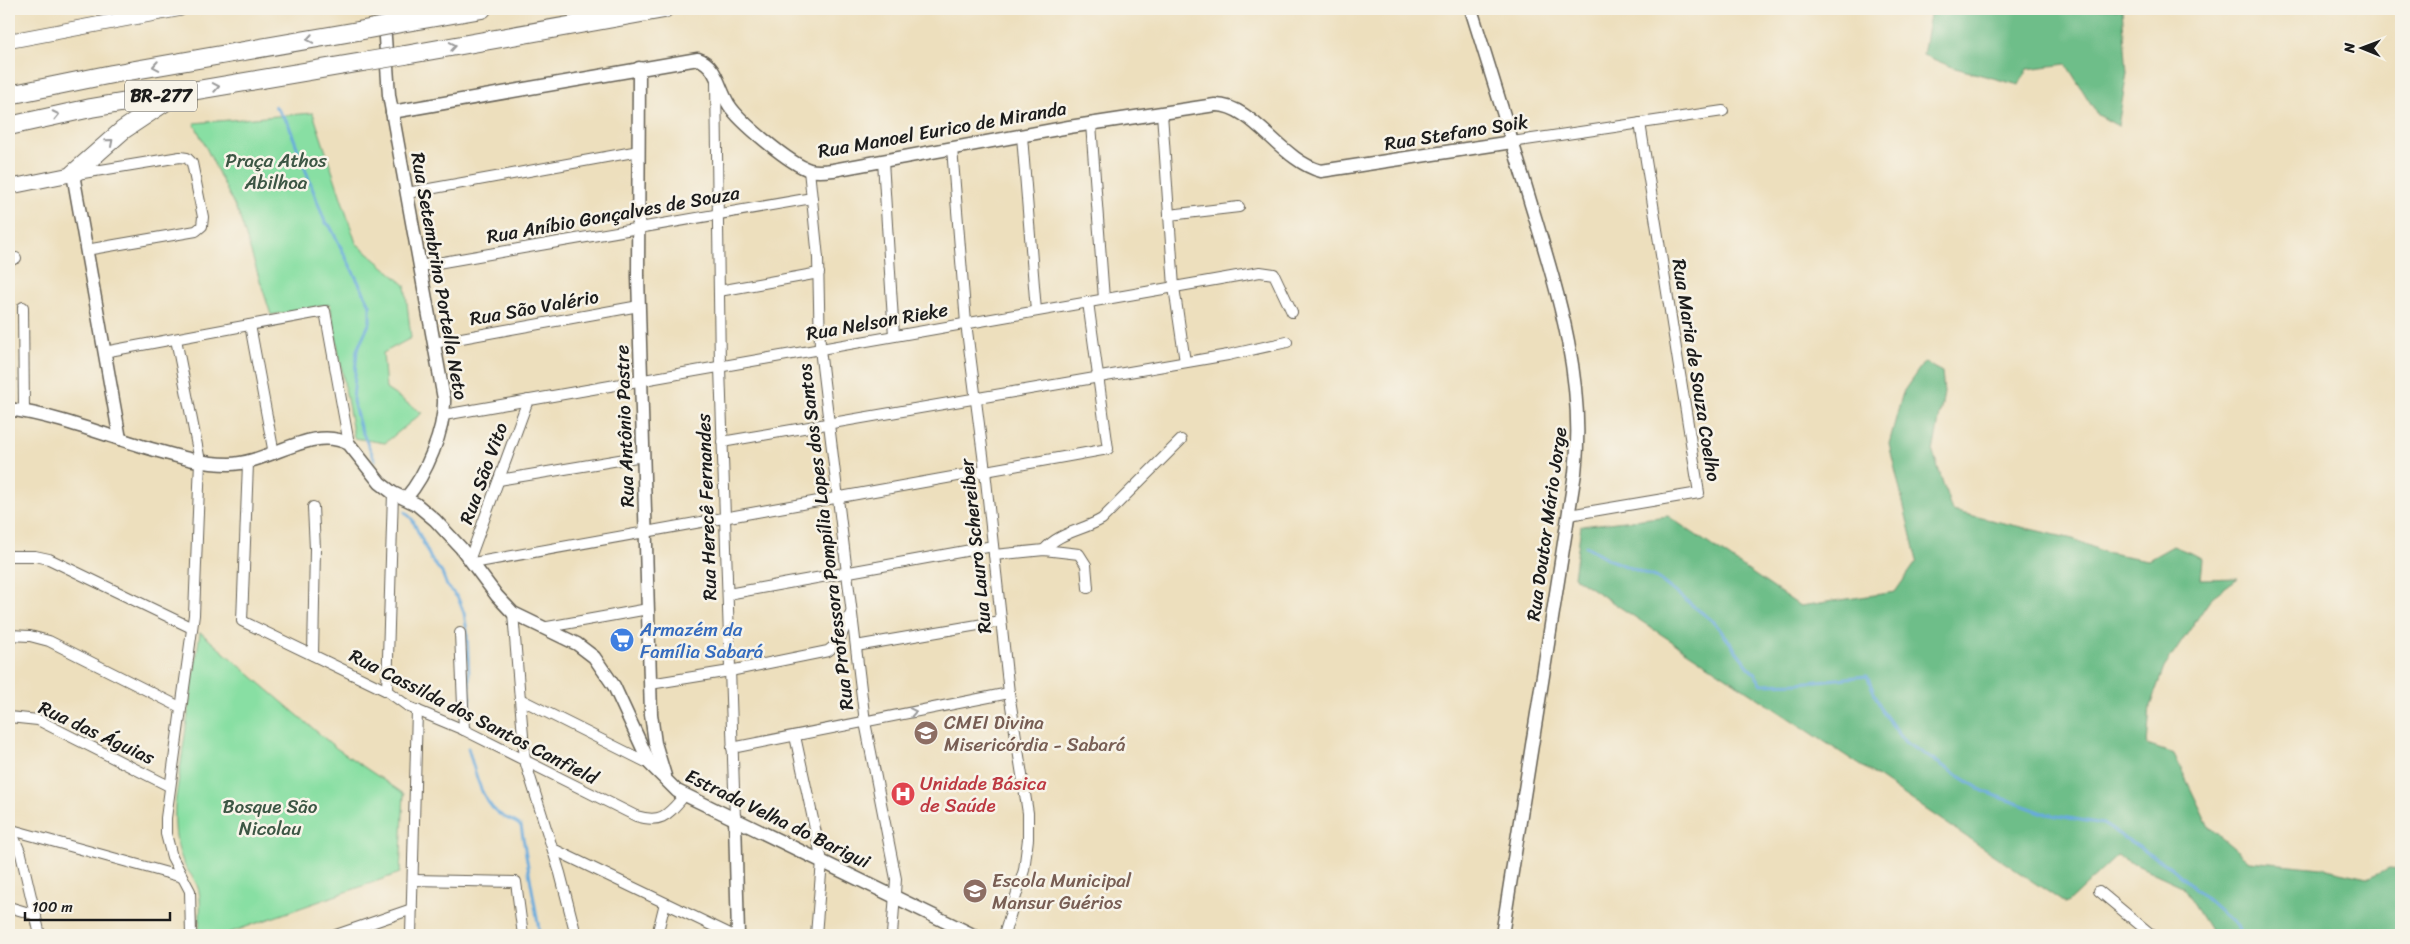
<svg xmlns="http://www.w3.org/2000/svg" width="2410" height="944" font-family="Sriracha,sans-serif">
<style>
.green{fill:#88dfa3;stroke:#527e60}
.forest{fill:#6ebe89;stroke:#456d52}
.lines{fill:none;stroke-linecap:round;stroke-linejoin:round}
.stream{stroke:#68aadc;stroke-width:3}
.minor-casing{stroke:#656054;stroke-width:12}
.tertiary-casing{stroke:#656054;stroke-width:15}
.secondary-casing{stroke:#656054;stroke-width:16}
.motorway-casing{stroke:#656054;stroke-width:20}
.minor{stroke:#fff;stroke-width:10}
.tertiary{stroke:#fff;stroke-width:12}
.secondary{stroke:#fff;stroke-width:14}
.motorway{stroke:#fff;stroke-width:18}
.motorway-bridge-casing{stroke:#656054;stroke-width:20;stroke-linecap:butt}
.motorway-bridge{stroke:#fff;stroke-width:18}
.oneway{stroke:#999}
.labels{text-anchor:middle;stroke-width:5;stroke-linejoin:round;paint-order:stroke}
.shield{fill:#f7f3e8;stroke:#5e5c59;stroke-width:1}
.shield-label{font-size:18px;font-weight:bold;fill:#1c1c1c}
.street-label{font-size:19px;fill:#1c1c1c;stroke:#f7f3e8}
.park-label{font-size:19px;fill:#3c5644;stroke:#f7f3e8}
.shop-label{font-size:19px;fill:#366cbe;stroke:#f7f3e8;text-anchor:start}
.education-label{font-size:19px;fill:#785e54;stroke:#f7f3e8;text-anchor:start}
.health-label{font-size:19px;fill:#be3a42;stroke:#f7f3e8;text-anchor:start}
</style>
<rect width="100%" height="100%" fill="#f7f3e8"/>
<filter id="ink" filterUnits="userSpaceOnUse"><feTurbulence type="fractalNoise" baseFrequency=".02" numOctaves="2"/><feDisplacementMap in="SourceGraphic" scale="10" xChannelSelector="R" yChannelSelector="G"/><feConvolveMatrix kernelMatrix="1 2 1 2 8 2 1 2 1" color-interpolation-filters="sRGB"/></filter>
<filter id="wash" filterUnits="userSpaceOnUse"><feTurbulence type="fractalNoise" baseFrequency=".0096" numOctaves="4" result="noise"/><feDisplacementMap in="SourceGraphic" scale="20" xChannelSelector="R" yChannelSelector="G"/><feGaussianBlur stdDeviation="1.12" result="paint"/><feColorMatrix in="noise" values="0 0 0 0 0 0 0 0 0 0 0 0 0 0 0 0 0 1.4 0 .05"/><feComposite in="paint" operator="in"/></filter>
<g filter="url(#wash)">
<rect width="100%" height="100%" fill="#eddfbd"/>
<g class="green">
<polygon points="313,113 356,243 405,285 411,338 383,353 386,389 422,413 385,443 354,438 330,304 271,315 239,215 194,123"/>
<path d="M200,632L336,748L404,794L400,873L223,935H199C199,920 203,899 197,885C194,877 186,870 183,862C175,843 174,824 175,804Z"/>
</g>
<g class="forest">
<polygon points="1931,9 2122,9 2127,73 2118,126 2098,115 2066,64 2027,69 2019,85 1955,68 1923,55"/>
<polygon points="1924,362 1942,372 1944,393 1933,452 1952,511 2073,539 2104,552 2148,560 2173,546 2203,558 2201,579 2238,578 2212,597 2164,668 2150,706 2147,745 2174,754 2209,827 2249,861 2322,868 2368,878 2389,868 2401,869 2401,935 2213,935 2182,886 2117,856 2066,904 1863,767 1574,577 1581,526 1668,516 1800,606 1895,592 1917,561 1889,444 1903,392"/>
</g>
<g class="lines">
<g class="stream">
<polyline points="275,106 288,123 325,222 330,226 370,305 370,322 357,350 353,401 360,427 375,460"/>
<polyline points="405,512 412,519 431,559 442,573 447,586 458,598 464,613 467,631 471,718"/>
<polyline points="1586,546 1610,560 1657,578 1714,622 1762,684 1798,683 1867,676 1882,711 1905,742 1983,791 2046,814 2103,824 2172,868 2237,926 2241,935"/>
<path d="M468,748C475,771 481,805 504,817C510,820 515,821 521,826L539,929L543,935"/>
</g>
</g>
</g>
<g filter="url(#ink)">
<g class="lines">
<defs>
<g id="minor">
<polyline points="716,81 720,367 735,819"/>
<polyline points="1162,113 1174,287 1185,362"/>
<polyline points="1091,124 1104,299"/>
<polyline points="1022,136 1036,311"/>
<polyline points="1512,142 1723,111"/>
<polyline points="952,148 966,323 985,471 1009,693 1028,813 1028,839 1024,870 1004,935"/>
<polyline points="883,161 894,336"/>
<polyline points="809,170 818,258 820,349 829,424 865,722 896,879 892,935"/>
<polyline points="77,174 180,157 187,158 192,163 203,217 202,226 196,231 86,250"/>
<polyline points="407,193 639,151"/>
<polyline points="1169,215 1239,207"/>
<polyline points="9,261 16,258"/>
<polyline points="420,266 812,198"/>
<polyline points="719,291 819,273"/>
<polyline points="23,307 24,411"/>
<polyline points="250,325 274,454"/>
<polyline points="176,339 200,461 194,615 166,818 166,834 172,857 190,891 191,935"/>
<polyline points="434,343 639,306"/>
<polyline points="104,352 325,311 349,444"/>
<polyline points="444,415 1260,272 1274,274 1292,312"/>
<polyline points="722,442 1228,355 1287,342"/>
<path d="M248,463L242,621L387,691L409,707L464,730L636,816C663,824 668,814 685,795"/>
<polyline points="499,480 643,456"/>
<polyline points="1569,515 1699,493 1640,123"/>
<path d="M1044,550C1059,532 1082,531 1102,519L1181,440"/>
<polyline points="994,555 1044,550 1079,554 1086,565 1088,588"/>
<polyline points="9,556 35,556 49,559 192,628"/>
<polyline points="470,558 528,400"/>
<polyline points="473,563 1108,449 1088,302"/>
<polyline points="728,594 993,546"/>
<polyline points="513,613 525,761 560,873 576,935"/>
<polyline points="542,628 648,609"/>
<polyline points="460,633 464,730"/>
<polyline points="9,635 30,636 49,641 180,707"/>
<polyline points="856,646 1001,621"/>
<polyline points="313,655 315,549 313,507"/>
<polyline points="650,684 730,671 828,651 838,643 851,613"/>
<polyline points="387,691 393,493"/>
<polyline points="520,699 650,764"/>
<polyline points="9,717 38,720 169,786"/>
<polyline points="795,736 822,861 816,935"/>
<polyline points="732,748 1009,693"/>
<polyline points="9,826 21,854 40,935"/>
<polyline points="12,830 182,877"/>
<polyline points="553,849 732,935"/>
<polyline points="413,880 516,882 523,935"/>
<polyline points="2099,891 2152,935"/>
<polyline points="9,907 36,915"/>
<polyline points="336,935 412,909"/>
<polyline points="411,935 417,710"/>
<polyline points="657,935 665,903"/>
</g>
<g id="tertiary">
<path d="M383,9L389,95L444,399C445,430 426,475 406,498"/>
<path d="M1471,9C1491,73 1511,137 1530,201C1557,290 1586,379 1575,473L1502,935"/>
<polyline points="639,68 638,276 651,714 655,743 665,776"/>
<path d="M392,112L698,59C717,65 719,90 729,105C739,121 791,165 810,170C817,172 825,171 833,170L1069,127L1215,105C1253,104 1281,161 1321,171L1512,142"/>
<polyline points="73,174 120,439"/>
<path d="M9,409C58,416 107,436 155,450C179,457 204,464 229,464C268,464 313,424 349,444L380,483L393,493L416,504L435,520L461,548L497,596L513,613L577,644L594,657L614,686L650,764L677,791L973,935"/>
<polyline points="735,819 738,935"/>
</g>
<g id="secondary">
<polyline points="9,41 179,9"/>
<polyline points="9,187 73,174"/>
</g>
<g id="motorway">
<polyline points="401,23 482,9"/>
<polyline points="405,55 664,9"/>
<polyline points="9,95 112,74 358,31"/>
<polyline points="9,126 91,108 363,62"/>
<polyline points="73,174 123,130 171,98"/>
</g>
</defs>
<use href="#minor" class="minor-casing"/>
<use href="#tertiary" class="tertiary-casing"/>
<use href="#secondary" class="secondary-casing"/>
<use href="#motorway" class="motorway-casing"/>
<use href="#minor" class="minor"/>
<use href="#tertiary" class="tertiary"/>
<use href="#secondary" class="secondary"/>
<use href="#motorway" class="motorway"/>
<defs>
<g id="motorway-bridge">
<polyline points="358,31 401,23"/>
<polyline points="363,62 405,55"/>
</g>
</defs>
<use href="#motorway-bridge" class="motorway-bridge-casing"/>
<use href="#motorway-bridge" class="motorway-bridge"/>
</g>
<defs><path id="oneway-chevron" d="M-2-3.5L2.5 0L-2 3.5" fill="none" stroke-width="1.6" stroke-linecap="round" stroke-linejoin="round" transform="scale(1.25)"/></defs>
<g class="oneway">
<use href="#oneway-chevron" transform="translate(310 39) rotate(170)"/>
<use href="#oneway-chevron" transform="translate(453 46) rotate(-10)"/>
<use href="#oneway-chevron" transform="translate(156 66) rotate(170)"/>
<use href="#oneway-chevron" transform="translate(216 87) rotate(-10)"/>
<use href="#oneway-chevron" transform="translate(56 115) rotate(-12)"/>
<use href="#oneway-chevron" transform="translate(110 142) rotate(-41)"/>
<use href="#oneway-chevron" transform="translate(913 712) rotate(-11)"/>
</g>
</g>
<defs>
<symbol id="supermarket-disc" viewBox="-11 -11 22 22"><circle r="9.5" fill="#3f7fe0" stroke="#f7f3e8"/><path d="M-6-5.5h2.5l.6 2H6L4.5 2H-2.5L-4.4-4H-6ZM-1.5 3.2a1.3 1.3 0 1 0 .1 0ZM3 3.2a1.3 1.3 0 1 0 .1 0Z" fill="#fff"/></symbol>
<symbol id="school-disc" viewBox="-11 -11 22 22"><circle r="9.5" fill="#8d6e63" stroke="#f7f3e8"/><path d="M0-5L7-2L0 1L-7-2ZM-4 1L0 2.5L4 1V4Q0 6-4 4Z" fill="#fff"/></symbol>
<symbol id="hospital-disc" viewBox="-11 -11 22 22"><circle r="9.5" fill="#e0444e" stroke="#f7f3e8"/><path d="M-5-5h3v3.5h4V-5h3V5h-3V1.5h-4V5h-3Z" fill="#fff"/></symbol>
</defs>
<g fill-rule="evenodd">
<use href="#supermarket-disc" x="608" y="626" width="28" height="28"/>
<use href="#school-disc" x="912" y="719" width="28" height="28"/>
<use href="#hospital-disc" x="889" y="780" width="28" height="28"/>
<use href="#school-disc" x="961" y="877" width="28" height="28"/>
</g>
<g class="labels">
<rect class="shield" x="125" y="80.5" width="72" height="31" rx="4"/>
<g class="shield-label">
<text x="161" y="102">BR-277</text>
</g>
<g class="street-label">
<text transform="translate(942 129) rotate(-10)" y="7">Rua Manoel Eurico de Miranda</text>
<text transform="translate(1456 132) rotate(-9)" y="7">Rua Stefano Soik</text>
<text transform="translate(613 214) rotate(-10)" y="7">Rua Aníbio Gonçalves de Souza</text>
<text transform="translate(440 276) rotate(80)" y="7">Rua Setembrino Portella Neto</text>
<text transform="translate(534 307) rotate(-10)" y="7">Rua São Valério</text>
<text transform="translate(877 321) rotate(-10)" y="7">Rua Nelson Rieke</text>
<text transform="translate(1697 370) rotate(81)" y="7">Rua Maria de Souza Coelho</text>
<text transform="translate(624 426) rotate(-92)" y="7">Rua Antônio Pastre</text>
<text transform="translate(483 473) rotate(-70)" y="7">Rua São Vito</text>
<text transform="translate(706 507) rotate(-92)" y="7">Rua Herecê Fernandes</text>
<text transform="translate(1546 524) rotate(-82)" y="7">Rua Doutor Mário Jorge</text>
<text transform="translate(825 537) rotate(-97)" y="7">Rua Professora Pompília Lopes dos Santos</text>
<text transform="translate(975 546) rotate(-96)" y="7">Rua Lauro Schereiber</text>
<text transform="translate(474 716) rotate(27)" y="7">Rua Cassilda dos Santos Canfield</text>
<text transform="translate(97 732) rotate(25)" y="7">Rua das Águias</text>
<text transform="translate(778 818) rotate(26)" y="7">Estrada Velha do Barigui</text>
</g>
<g class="park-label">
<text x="276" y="167">Praça Athos<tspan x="276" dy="22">Abilhoa</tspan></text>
<text x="270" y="813">Bosque São<tspan x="270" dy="22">Nicolau</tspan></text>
</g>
<g class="shop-label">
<text x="640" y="636">Armazém da<tspan x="640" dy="22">Família Sabará</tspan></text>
</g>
<g class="education-label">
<text x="944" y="729">CMEI Divina<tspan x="944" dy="22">Misericórdia - Sabará</tspan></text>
<text x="992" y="887">Escola Municipal<tspan x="992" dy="22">Mansur Guérios</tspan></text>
</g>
<g class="health-label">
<text x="920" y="790">Unidade Básica<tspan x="920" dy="22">de Saúde</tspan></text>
</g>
</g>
<rect width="2410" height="944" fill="none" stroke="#f7f3e8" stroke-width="30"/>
<g transform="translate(2362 48) rotate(271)" stroke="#f7f3e8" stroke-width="4" paint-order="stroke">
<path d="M0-4L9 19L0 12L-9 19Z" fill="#1c1c1c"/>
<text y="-8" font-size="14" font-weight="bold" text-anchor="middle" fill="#1c1c1c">N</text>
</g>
<path d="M25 912v8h145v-8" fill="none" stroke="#1c1c1c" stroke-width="2.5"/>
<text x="32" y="912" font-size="15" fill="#1c1c1c" stroke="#f7f3e8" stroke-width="4" paint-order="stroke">100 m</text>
</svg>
